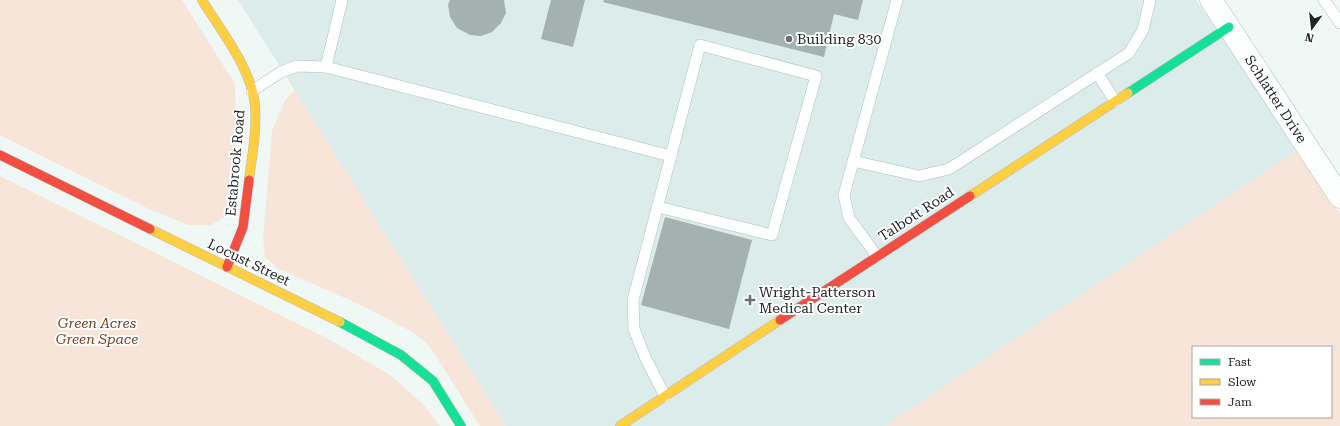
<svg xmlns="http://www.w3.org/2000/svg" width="1340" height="426" font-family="'Roboto Serif',serif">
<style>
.built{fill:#dbecea}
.green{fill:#f8e5d9;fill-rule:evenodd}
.building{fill:#a3b2b0}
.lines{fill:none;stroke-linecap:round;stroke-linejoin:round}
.lane-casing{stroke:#b7bdbc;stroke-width:12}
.street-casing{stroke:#b7bdbc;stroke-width:23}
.fast-casing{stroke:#b7bdbc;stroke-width:10}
.slow-casing{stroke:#b7bdbc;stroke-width:10}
.jam-casing{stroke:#b7bdbc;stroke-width:10}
.lane{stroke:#fdfefe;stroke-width:11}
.street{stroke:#fdfefe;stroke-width:22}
.fast{stroke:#16e098;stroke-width:9}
.slow{stroke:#ffcf43;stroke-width:9}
.jam{stroke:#f24e42;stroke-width:9}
.poi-dot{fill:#686f6e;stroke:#fff;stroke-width:1.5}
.labels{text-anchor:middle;stroke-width:4;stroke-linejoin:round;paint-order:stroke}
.poi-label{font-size:14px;fill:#1f2524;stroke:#fff;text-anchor:start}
.street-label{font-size:14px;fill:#1f2524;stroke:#fff}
.park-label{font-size:14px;font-style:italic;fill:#7a3f1c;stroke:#fff}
</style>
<rect width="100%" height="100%" fill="#f0f8f6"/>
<polygon class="built" points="238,0 1196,0 1299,149 885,426 506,426"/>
<g class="green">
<polygon points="0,0 182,0 235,84 236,144 232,190 225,217 211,225 188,225 149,209 0,135"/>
<polygon points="295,90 506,426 480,426 428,344 414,333 365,307 277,268 265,257 263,238 272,131 285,100"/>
<path d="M1299,149L1340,214V426H885ZM1193,347H1331V417H1193Z"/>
<polygon points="0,176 325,337 390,375 423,404 440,426 0,426"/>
</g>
<g class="building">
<polygon points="450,0 504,0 506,13 501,23 492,32 481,36 470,35 457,28 450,17 448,5"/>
<polygon points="551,0 585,0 573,47 541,39"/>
<polygon points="604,0 863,0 858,20 834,14 824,57 603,2"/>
<polygon points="665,217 752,240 729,329 641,305"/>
</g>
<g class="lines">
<defs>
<g id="lane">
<polyline points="342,0 326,67 671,156"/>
<polyline points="1324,0 1340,23"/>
<polyline points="1097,73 1115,101"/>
<polyline points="252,91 281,72 297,66 326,67"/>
<polyline points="853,161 919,176 949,169 1129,53 1143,30 1150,0"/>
<polyline points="658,207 772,235 816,76 700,45 633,300 634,329 645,357 665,396"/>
<polyline points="877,256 849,218 844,195 897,0"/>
</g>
<polyline id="street" points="1211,0 1340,197"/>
<g id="fast">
<polyline points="1128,93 1229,27"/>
<polyline points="340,322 401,355 433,381 461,426"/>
</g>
<g id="slow">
<path d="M202,0C221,31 252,69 255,106C257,131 252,156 249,180"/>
<polyline points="970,196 1128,93"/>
<polyline points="150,229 340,322"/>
<polyline points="620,426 780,320"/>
</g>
<g id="jam">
<polyline points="0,155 150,229"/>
<polyline points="227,267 243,227 249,180"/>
<polyline points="780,320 970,196"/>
</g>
</defs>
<use href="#lane" class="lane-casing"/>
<use href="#street" class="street-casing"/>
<use href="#fast" class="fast-casing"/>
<use href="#slow" class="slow-casing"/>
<use href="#jam" class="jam-casing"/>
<use href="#lane" class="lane"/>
<use href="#street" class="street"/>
<use href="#fast" class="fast"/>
<use href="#slow" class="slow"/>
<use href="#jam" class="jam"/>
</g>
<g class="poi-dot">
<circle cx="789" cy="39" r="4"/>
<path d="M748 294h4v4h4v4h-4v4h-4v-4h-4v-4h4z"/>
</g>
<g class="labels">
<g class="poi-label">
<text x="797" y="44">Building 830</text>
<text x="759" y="297">Wright-Patterson<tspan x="759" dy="16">Medical Center</tspan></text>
</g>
<g class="street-label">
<text transform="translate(1276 99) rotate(57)" y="5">Schlatter Drive</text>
<text transform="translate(235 163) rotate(-85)" y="5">Estabrook Road</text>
<text transform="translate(916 214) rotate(-33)" y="5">Talbott Road</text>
<text transform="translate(249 262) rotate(26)" y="5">Locust Street</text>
</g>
<g class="park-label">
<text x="97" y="328">Green Acres<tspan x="97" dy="16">Green Space</tspan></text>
</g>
</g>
<rect x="1192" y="346" width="140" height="72" fill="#ffffff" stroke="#a5a8a7"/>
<rect x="1200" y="359" width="20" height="6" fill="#16e098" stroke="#a5a8a7"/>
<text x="1228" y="366" font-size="12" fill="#1f2524">Fast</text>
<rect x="1200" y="379" width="20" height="6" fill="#ffcf43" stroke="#a5a8a7"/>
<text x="1228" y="386" font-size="12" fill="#1f2524">Slow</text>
<rect x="1200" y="399" width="20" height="6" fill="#f24e42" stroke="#a5a8a7"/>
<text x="1228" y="406" font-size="12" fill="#1f2524">Jam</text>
<g transform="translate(1312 28) rotate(195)" stroke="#ffffff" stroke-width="3" paint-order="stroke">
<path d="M0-3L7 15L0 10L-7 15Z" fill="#1f2524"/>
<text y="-6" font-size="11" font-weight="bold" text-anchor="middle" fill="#1f2524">N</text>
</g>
</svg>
